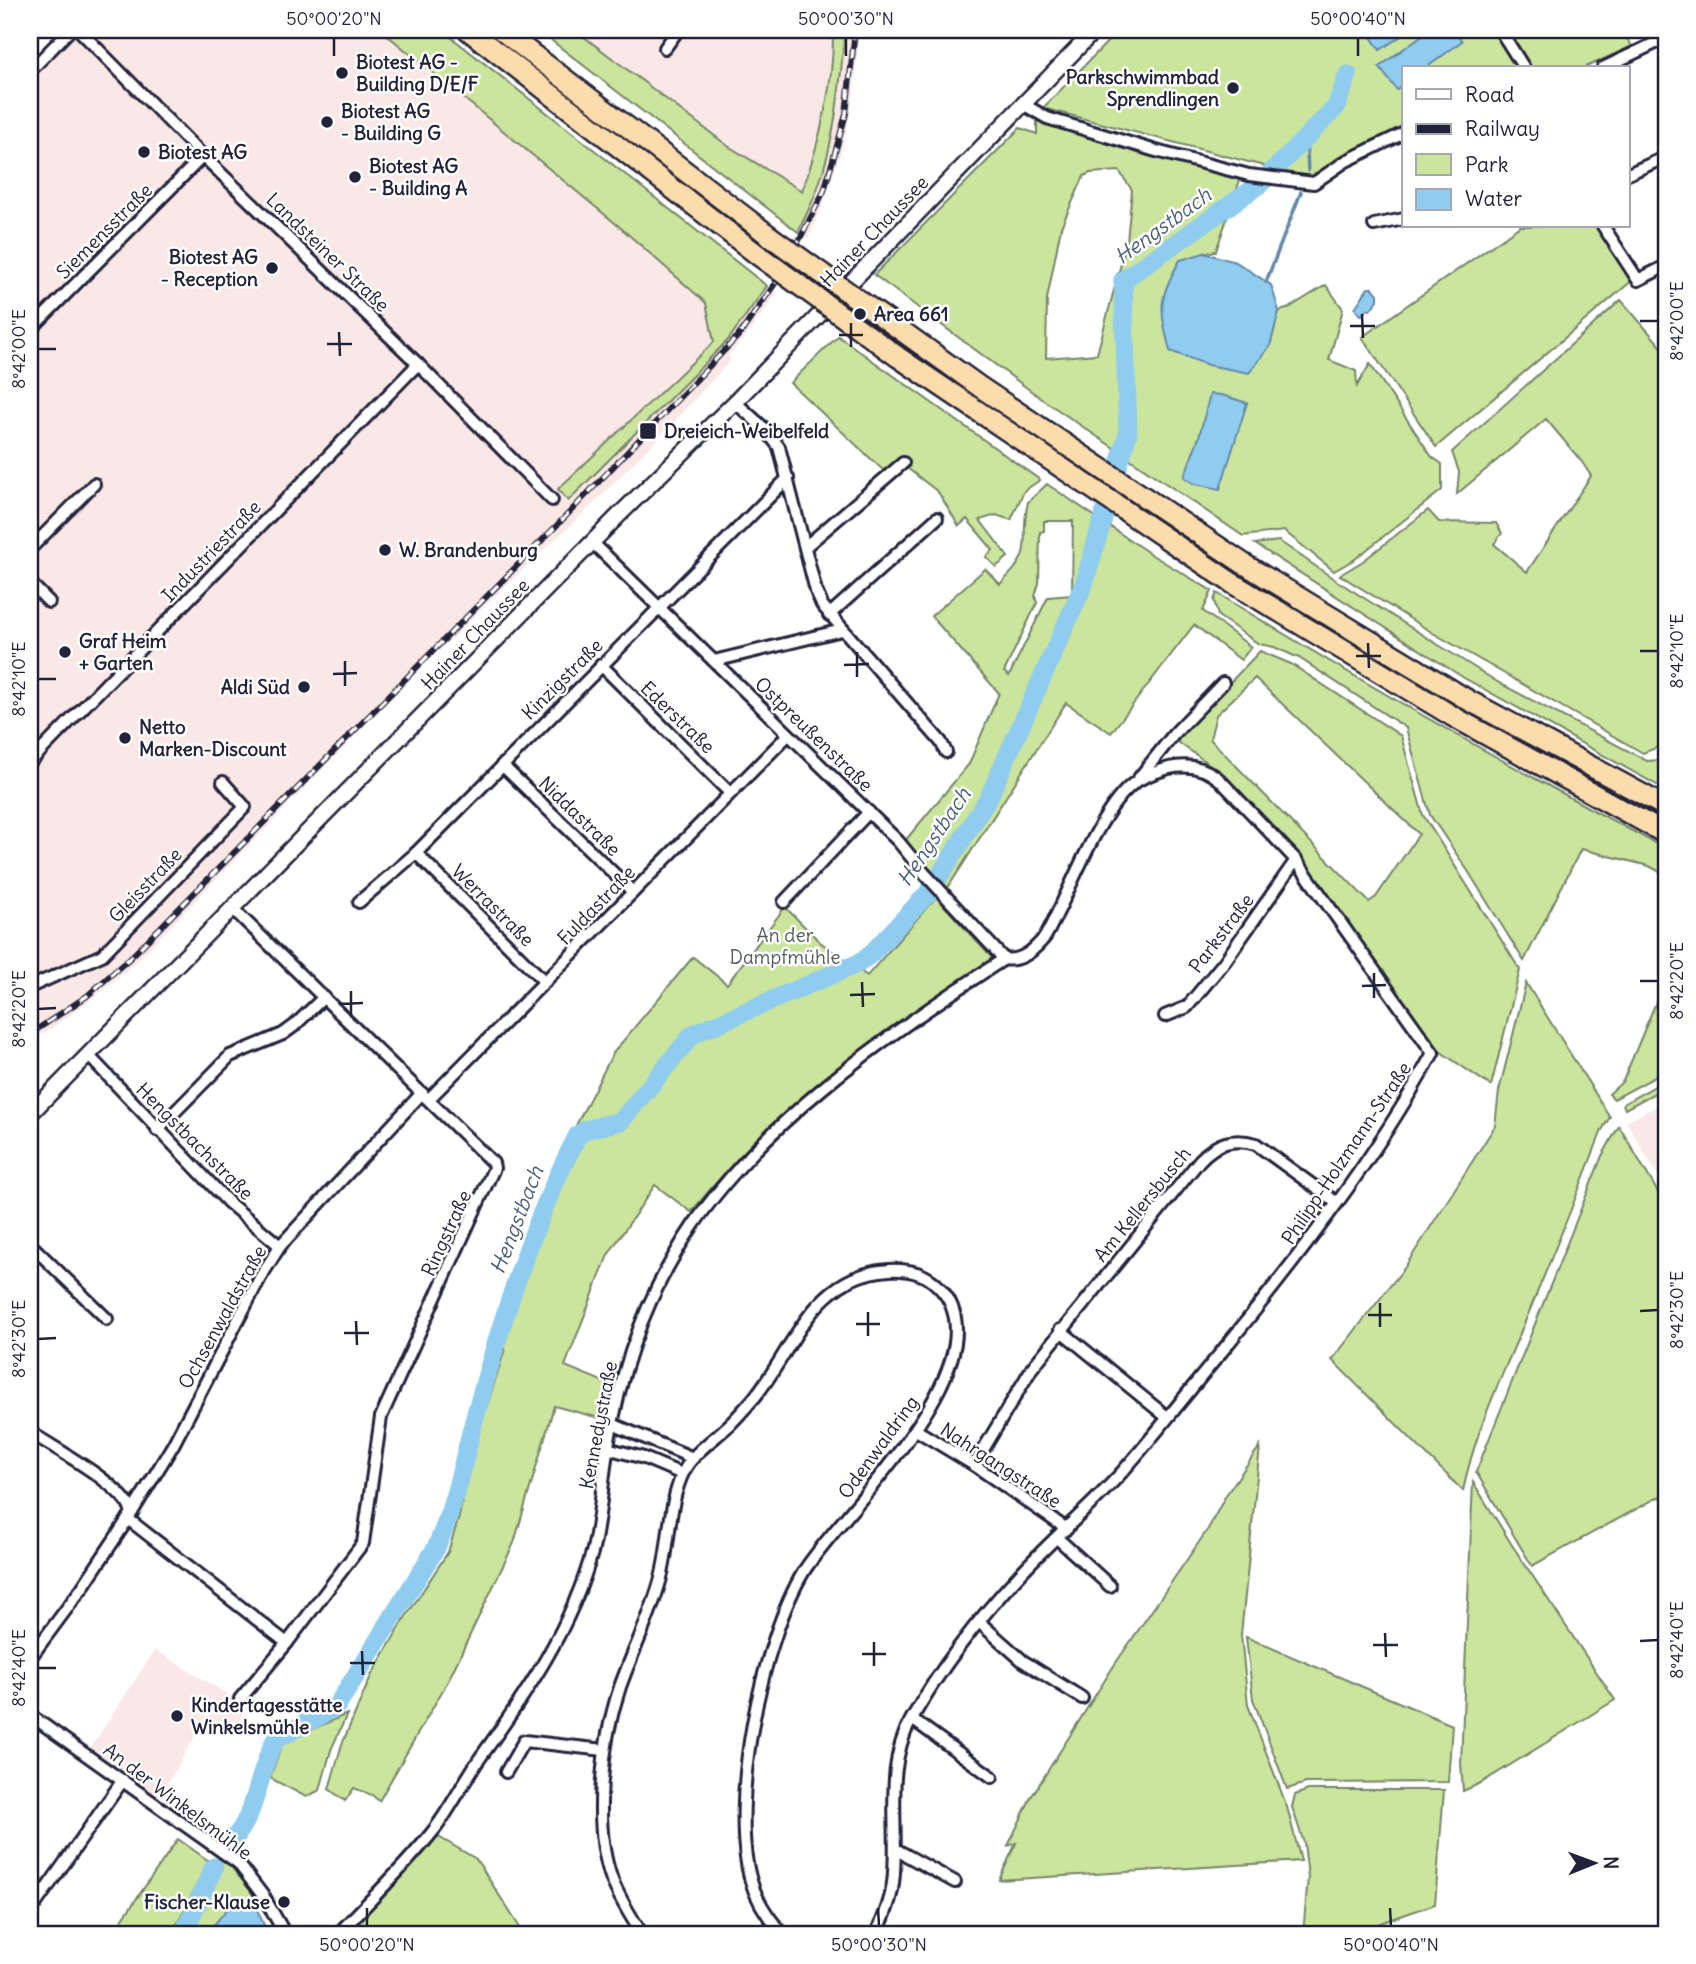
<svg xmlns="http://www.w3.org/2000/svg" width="1696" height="1964" font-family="Delius,sans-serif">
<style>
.built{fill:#fae8e6}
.green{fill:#cbe59c;stroke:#76846c;stroke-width:2;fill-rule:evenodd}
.water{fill:#8fccf0;stroke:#6388a8;stroke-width:2}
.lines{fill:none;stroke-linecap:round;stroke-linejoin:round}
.stream{stroke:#6388a8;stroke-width:3.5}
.river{stroke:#8fccf0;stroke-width:19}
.minor-casing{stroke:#22223b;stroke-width:16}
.tertiary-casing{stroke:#22223b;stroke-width:19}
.motorway-casing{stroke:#22223b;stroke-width:24}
.minor{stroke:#fff;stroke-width:10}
.tertiary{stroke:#fff;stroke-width:14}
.motorway{stroke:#fcdcac;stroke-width:19}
.rail-casing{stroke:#22223b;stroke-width:6}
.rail{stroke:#fff;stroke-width:3.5;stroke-dasharray:10;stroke-linecap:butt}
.motorway-bridge-casing{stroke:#22223b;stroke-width:24;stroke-linecap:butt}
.motorway-bridge{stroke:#fcdcac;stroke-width:19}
.ticks{fill:none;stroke:#22223b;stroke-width:2.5}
.poi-dot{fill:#22223b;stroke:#fff;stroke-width:2.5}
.labels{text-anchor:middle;stroke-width:5;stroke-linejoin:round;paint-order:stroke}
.poi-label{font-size:19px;font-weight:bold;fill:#22223b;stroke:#fff;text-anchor:start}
.street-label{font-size:19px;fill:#22223b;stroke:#fff}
.park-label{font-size:19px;fill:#555c58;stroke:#fff}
.water-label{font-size:21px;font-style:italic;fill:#485e7a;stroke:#fff}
.neatline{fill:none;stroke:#22223b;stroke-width:2.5}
.ticks-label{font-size:18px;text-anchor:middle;fill:#22223b}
</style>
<rect width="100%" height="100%" fill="#fff"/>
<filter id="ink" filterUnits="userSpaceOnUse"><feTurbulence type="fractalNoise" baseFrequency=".0143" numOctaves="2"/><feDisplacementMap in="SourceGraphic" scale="14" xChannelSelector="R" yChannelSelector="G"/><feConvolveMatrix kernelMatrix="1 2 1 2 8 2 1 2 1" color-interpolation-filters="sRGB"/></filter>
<g filter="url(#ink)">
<g class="built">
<polygon points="79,30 381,30 621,228 706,303 715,341 558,489 568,501 728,340 767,286 777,293 746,336 728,356 731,360 671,425 585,512 504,587 413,676 135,963 96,996 49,1030 30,1040 30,80"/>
<polygon points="575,30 833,30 834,52 825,110 802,192 728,146"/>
<polygon points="845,30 859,30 854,93 843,145 823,205 808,239 798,232 818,189 824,169 838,103"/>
<polygon points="1666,1102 1666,1190 1626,1121"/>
<polygon points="155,1650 245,1705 235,1736 201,1726 159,1798 90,1749"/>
</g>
<g class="green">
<polygon points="381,30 442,30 767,286 728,340 568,501 558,489 714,342 706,303 621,228"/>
<path d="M538,30H575L728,146L802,191C820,141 834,84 833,30H845C840,82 836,137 818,187C813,202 805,217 798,232Z"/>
<polygon points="1119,30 1494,30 1521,68 1404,68 1404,129 1370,141 1313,179 1043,108"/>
<polygon points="1509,30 1621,30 1632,46 1584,68 1532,68"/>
<path d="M1037,121L1240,180L1216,251L1204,253L1270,346L1279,311L1287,309L1326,285L1343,309L1329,360L1356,371L1357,386L1370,364L1432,457L1442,464V490L1355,559L1334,571L1284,531L1243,536L1042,399L874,275L1020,128L1037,134ZM1119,171L1132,190L1127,241L1097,354L1046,358L1047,299L1061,227L1084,176L1090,173Z"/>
<polygon points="1520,226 1601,226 1634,279 1436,447 1362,337"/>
<polygon points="1621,300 1666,352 1666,738 1661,746 1643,753 1433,633 1340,575 1363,561 1428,510 1439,522 1496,523 1502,533 1494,544 1527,572 1591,476 1582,462 1546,419 1457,494 1459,472 1452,452"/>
<polygon points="838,336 1040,480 1024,491 1011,520 996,515 980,520 1008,557 996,567 986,557 993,550 967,519 959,526 938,492 898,461 885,472 790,383"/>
<path d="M1047,484L1152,555L1212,591L1203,611L1251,647L1241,660L1194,625L1111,733L1066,703L947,889L904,842L969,764L999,693L931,616L985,569L1000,584C1038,549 1018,544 1028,502ZM1044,521H1073L1072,595L1048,597L1009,676L1004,672L1037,603L1035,596L1039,583L1040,532L1044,531Z"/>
<polygon points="1279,541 1337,581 1499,683 1647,761 1660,760 1666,750 1666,790 1464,678 1255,544"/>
<path d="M1217,593C1364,684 1514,769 1666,849V875L1649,866L1581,849L1524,961L1468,871L1430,815L1406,728L1299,658L1274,647L1259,644L1218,616L1214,600Z"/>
<path d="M1260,651L1291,664L1401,736L1423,815L1520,970L1491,1086L1438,1050L1297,851L1212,766L1175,740ZM1255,678L1419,834L1376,897L1369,902L1210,739L1216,715Z"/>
<path d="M936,897L993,959C908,1016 820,1074 748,1148C728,1168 710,1190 691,1212L655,1185L608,1255L565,1366L614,1386L607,1420L554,1406L514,1543L448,1681L379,1801L372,1795L354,1788L345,1801L329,1789L342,1744L371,1676L405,1618L448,1552L459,1517L471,1456L505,1349L491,1348L492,1344L543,1190L613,1053L693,957L727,984L785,907L820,942L867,976Z"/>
<polygon points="1666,978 1666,1071 1614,1099 1609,1094 1623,1081"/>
<path d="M1526,983L1610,1117L1602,1130C1577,1195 1551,1260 1524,1324C1501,1378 1474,1434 1463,1491L1332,1360L1405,1267L1495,1126L1499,1091Z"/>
<polygon points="1666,1080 1666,1087 1625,1109 1623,1104"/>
<polygon points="1619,1126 1666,1206 1666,1505 1660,1496 1532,1566 1476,1472 1602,1156"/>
<polygon points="1260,1446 1241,1635 1248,1705 1287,1807 1301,1861 999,1880 1016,1843 1008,1846 1030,1799 1115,1664 1208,1529 1226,1495"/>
<polygon points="1473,1482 1512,1545 1615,1700 1481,1783 1463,1791 1461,1763"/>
<polygon points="1246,1637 1452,1725 1448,1782 1306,1783 1287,1789 1253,1699"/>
<polygon points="347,1714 331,1750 320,1790 306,1797 270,1778 283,1742"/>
<polygon points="1308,1790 1444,1790 1435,1904 1349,1934 1303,1934 1308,1877 1304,1843 1292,1807 1295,1795"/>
<polygon points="437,1836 476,1859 524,1934 349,1934"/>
<polygon points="178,1839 209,1861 172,1934 112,1934"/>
<polygon points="216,1859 226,1861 254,1893 250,1903 245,1901 227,1909 216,1925 205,1934 179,1934 207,1874"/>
<polygon points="1294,1926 1293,1934 969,1934"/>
</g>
<g class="water">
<polygon points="1375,30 1410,30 1380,50 1369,34"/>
<polygon points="1429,30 1454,30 1462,41 1426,68 1404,68 1404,85 1397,90 1379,67"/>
<path d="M1204,253L1236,262L1271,285L1279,311L1270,346L1249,373L1208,365L1170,351C1159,307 1158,300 1180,260Z"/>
<polygon points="1368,288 1373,288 1378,294 1378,300 1370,310 1367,309 1362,315 1359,314 1355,308"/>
<polygon points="1210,394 1222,395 1247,403 1220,489 1195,484 1184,477 1199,437"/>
<path d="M239,1901L256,1907L268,1934H205C218,1924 224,1907 239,1901Z"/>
</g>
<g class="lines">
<g class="stream">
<polyline points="1306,136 1308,171"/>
<polyline points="1266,282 1301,192"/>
</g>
<g class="river">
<path d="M230,1843C258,1815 257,1772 276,1739L336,1707L436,1548C456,1503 464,1456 477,1410C503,1316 533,1221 578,1135L585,1130L621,1121L693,1034L859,963L871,954L930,891L989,797L1084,584L1128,433L1123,280L1260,184L1336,107L1348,75"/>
<polyline points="183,1934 214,1867"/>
</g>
<defs>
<g id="minor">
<polyline points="79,30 203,156 418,364 552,500"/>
<polyline points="1500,30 1524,68"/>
<polyline points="665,48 678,30"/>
<polyline points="1603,68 1666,38"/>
<polyline points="30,71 70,30"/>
<polyline points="1023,104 1047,118 1156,151 1249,175 1314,183 1346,161 1404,133"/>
<polyline points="1628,174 1666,157"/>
<polyline points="1374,225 1404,219"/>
<polyline points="1603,226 1638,280 1666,266"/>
<polyline points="30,330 203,156"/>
<polyline points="735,402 766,430 779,447 816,591 822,605 941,742 946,752"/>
<polyline points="592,542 898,841 925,874 1004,959"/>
<polyline points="805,547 903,463"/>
<polyline points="30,549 94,484"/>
<polyline points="30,583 49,602"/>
<polyline points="829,615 937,518"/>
<polyline points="714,661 842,630"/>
<polyline points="601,665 730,793"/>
<polyline points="30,762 418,364"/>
<polyline points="502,765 633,892"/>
<polyline points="1139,778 1174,734 1223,683"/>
<polyline points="416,853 545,982"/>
<polyline points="359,902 416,853 788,478"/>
<polyline points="784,902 869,812"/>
<polyline points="30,987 102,955 245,807 223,782"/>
<polyline points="1165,1016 1187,1007 1225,961 1296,860"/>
<polyline points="89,1056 229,1203 280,1246"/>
<polyline points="429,1099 788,735"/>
<polyline points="157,1130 230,1056 283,1034 294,1026 324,997"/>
<polyline points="30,1244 107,1319"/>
<polyline points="1060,1330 1167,1417"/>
<polyline points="612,1424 693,1458"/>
<polyline points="916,1430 974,1465 1067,1529"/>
<path d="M30,1432C55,1449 124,1485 132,1512"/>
<polyline points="607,1448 644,1458 682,1474"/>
<path d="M974,1465L1032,1368L1200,1160C1216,1143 1233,1137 1256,1144L1337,1203"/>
<polyline points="128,1519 287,1643 363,1543 381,1417 494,1168 493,1163 233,909"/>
<polyline points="1057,1538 1110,1586"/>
<polyline points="979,1622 1023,1661 1082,1698"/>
<polyline points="30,1658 82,1588 128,1519 173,1445 260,1278 280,1246 422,1093"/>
<polyline points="240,1699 287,1643"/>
<polyline points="30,1715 238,1863 264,1897 285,1934"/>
<polyline points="912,1719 992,1777"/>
<polyline points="506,1772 524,1741 604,1750"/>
<polyline points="895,1849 955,1882"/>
<polyline points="30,1912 123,1780"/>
<path d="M338,1934C370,1900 405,1867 434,1830C451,1808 464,1781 480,1758C527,1693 572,1627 593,1549C601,1515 602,1480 608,1446C619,1379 640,1314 674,1256C744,1132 887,1035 1004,959"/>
<path d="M642,1934C631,1917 620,1899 612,1880C592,1826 602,1740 620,1687C633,1650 651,1616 661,1578C670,1544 668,1503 684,1471C693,1453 713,1440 727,1427C737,1418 745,1408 754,1398C795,1348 812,1275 889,1270C908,1269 926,1273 939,1287C1010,1360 839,1514 804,1571C762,1640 728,1803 751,1881C757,1902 769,1919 783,1934"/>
<path d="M876,1934C884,1918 891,1901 893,1883C900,1829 883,1770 911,1720C941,1667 979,1618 1020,1574C1053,1538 1091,1507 1123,1471C1156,1434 1187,1393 1219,1355C1297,1259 1374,1161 1433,1053L1296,860L1220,780C1205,767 1188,764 1169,768C1157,772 1145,775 1134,783C1098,810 1069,895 1045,937C1034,950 1022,962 1004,959"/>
</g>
<polyline id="tertiary" points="30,1114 619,515 735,402 1095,30"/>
<g id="motorway">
<polyline points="468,30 758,255"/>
<polyline points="501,30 771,237"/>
<polyline points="1244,564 1468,700 1666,807"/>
<polyline points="1232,583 1454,717 1666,834"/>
</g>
</defs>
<use href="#minor" class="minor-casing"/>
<use href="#tertiary" class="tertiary-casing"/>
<use href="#motorway" class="motorway-casing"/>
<use href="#minor" class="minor"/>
<use href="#tertiary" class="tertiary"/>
<use href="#motorway" class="motorway"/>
<defs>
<polyline id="rail" points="30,1034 87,996 132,956 567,515 740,334 783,272 824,191 846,114 855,30"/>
</defs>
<use href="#rail" class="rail-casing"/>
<use href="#rail" class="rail"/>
<defs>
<g id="motorway-bridge">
<polyline points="771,237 980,387 1244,564"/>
<polyline points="758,255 898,357 1232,583"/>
</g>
</defs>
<use href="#motorway-bridge" class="motorway-bridge-casing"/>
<use href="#motorway-bridge" class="motorway-bridge"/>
</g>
</g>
<path class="ticks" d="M334,38V56M846,38V56M1358,38V56M1362,314L1363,338M1640,321H1658M851,323V347M1350,326H1375M339,332L340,356M839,335H863M327,344H352M38,349H56M1368,643L1369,668M1640,651H1658M857,652V677M1356,656H1381M345,661V686M844,665L869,664M333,674L357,673M38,679H56M1374,973V998M1640,981H1658M862,982L863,1007M1362,986L1386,985M351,991V1016M850,995L875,994M339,1004L363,1003M38,1009L56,1008M1380,1303V1327M1640,1311L1658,1310M868,1312V1336M1368,1315H1392M356,1321L357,1345M856,1324H880M344,1333H369M38,1339L56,1338M1385,1633L1386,1657M1640,1641L1658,1640M874,1642V1666M1373,1645H1398M362,1651L363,1675M862,1654H886M350,1663H375M38,1668H56M367,1908V1926M878,1908L879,1926M1390,1908L1391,1926"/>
<g class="poi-dot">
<circle cx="342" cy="73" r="7"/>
<circle cx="1233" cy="88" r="7"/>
<circle cx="327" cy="122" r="7"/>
<circle cx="144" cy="152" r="7"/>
<circle cx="355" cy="177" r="7"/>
<circle cx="272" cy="268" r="7"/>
<circle cx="860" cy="314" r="7"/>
<rect x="639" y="422" width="18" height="18" rx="3.5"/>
<circle cx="385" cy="550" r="7"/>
<circle cx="65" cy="652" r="7"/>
<circle cx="304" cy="687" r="7"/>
<circle cx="125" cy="738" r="7"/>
<circle cx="177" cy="1716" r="7"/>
<circle cx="284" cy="1902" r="7"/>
</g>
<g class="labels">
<g class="poi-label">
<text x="356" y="69">Biotest AG -<tspan x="356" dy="22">Building D/E/F</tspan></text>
<text x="1219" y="84" text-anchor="end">Parkschwimmbad<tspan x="1219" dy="22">Sprendlingen</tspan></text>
<text x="341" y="118">Biotest AG<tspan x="341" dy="22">- Building G</tspan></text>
<text x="158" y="159">Biotest AG</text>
<text x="369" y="173">Biotest AG<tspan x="369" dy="22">- Building A</tspan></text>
<text x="258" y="264" text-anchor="end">Biotest AG<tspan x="258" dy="22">- Reception</tspan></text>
<text x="874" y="321">Area 661</text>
<text x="664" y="438">Dreieich-Weibelfeld</text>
<text x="399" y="557">W. Brandenburg</text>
<text x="79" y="648">Graf Heim<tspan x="79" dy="22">+ Garten</tspan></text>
<text x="290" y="694" text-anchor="end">Aldi Süd</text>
<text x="139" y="734">Netto<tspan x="139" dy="22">Marken-Discount</tspan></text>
<text x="191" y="1712">Kindertagesstätte<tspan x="191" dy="22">Winkelsmühle</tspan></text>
<text x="270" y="1909" text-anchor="end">Fischer-Klause</text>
</g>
<g class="street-label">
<text transform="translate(104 231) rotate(-45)" y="7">Siemensstraße</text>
<text transform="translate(874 231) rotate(-46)" y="7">Hainer Chaussee</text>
<text transform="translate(328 252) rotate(44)" y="7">Landsteiner Straße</text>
<text transform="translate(211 551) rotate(-46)" y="7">Industriestraße</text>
<text transform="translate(475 634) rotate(-46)" y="7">Hainer Chaussee</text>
<text transform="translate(562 679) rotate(-45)" y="7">Kinzigstraße</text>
<text transform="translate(678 717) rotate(44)" y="7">Ederstraße</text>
<text transform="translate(814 734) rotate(44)" y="7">Ostpreußenstraße</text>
<text transform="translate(580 816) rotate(44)" y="7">Niddastraße</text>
<text transform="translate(145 885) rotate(-46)" y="7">Gleisstraße</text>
<text transform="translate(493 905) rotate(45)" y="7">Werrastraße</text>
<text transform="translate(596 905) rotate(-46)" y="7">Fuldastraße</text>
<text transform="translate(1221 933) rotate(-53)" y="7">Parkstraße</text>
<text transform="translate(195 1141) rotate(45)" y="7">Hengstbachstraße</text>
<text transform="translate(1346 1153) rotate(-56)" y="7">Philipp-Holzmann-Straße</text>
<text transform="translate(1142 1204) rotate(-51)" y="7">Am Kellersbusch</text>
<text transform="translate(446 1233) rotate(-65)" y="7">Ringstraße</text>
<text transform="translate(222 1317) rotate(-61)" y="7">Ochsenwaldstraße</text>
<text transform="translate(598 1425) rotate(-79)" y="7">Kennedystraße</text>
<text transform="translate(878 1447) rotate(-54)" y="7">Odenwaldring</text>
<text transform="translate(1001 1465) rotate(33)" y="7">Nahrgangstraße</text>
<text transform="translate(178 1801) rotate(37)" y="7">An der Winkelsmühle</text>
</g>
<g class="park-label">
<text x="785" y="942">An der<tspan x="785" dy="22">Dampfmühle</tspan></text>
</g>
<g class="water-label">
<text transform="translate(1163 226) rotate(-36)" y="7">Hengstbach</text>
<text transform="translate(934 837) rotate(-56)" y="7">Hengstbach</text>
<text transform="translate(517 1220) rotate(-69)" y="7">Hengstbach</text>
</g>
</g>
<rect width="1696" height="1964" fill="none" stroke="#fff" stroke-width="77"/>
<rect x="1402" y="66" width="228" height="161" fill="#ffffff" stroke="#a7a7b1" stroke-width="2"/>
<rect x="1416" y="89" width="35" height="10" fill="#ffffff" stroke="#a7a7b1" stroke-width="2"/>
<text x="1465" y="102" font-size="21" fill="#22223b">Road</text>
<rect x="1416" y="124" width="35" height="10" fill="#22223b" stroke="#a7a7b1" stroke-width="2"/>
<text x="1465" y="136" font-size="21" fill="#22223b">Railway</text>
<rect x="1416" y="154" width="35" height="21" fill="#cbe59c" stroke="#a7a7b1" stroke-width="2"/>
<text x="1465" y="172" font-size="21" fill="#22223b">Park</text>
<rect x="1416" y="189" width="35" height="21" fill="#8fccf0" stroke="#a7a7b1" stroke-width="2"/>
<text x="1465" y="206" font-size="21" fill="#22223b">Water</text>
<g transform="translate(1594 1863) rotate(89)" stroke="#ffffff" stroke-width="5" paint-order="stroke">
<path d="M0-5L12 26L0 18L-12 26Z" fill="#22223b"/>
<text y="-10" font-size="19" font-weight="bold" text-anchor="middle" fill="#22223b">N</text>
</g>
<rect x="38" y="38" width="1620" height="1888" class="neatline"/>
<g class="ticks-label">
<text x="334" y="25">50°00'20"N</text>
<text x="846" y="25">50°00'30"N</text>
<text x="1358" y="25">50°00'40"N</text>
<text transform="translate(1677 321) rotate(-90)" y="6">8°42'00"E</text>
<text transform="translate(19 349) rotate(-90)" y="6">8°42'00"E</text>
<text transform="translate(1677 651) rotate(-90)" y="6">8°42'10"E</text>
<text transform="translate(19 679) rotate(-90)" y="6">8°42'10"E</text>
<text transform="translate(1677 981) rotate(-90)" y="6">8°42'20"E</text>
<text transform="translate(19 1009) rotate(-90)" y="6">8°42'20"E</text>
<text transform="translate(1677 1310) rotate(-90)" y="6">8°42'30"E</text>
<text transform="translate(19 1339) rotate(-90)" y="6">8°42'30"E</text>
<text transform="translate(1677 1640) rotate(-90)" y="6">8°42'40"E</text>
<text transform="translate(19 1668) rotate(-90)" y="6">8°42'40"E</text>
<text x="367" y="1951">50°00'20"N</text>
<text x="879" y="1951">50°00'30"N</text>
<text x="1391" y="1951">50°00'40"N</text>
</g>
</svg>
